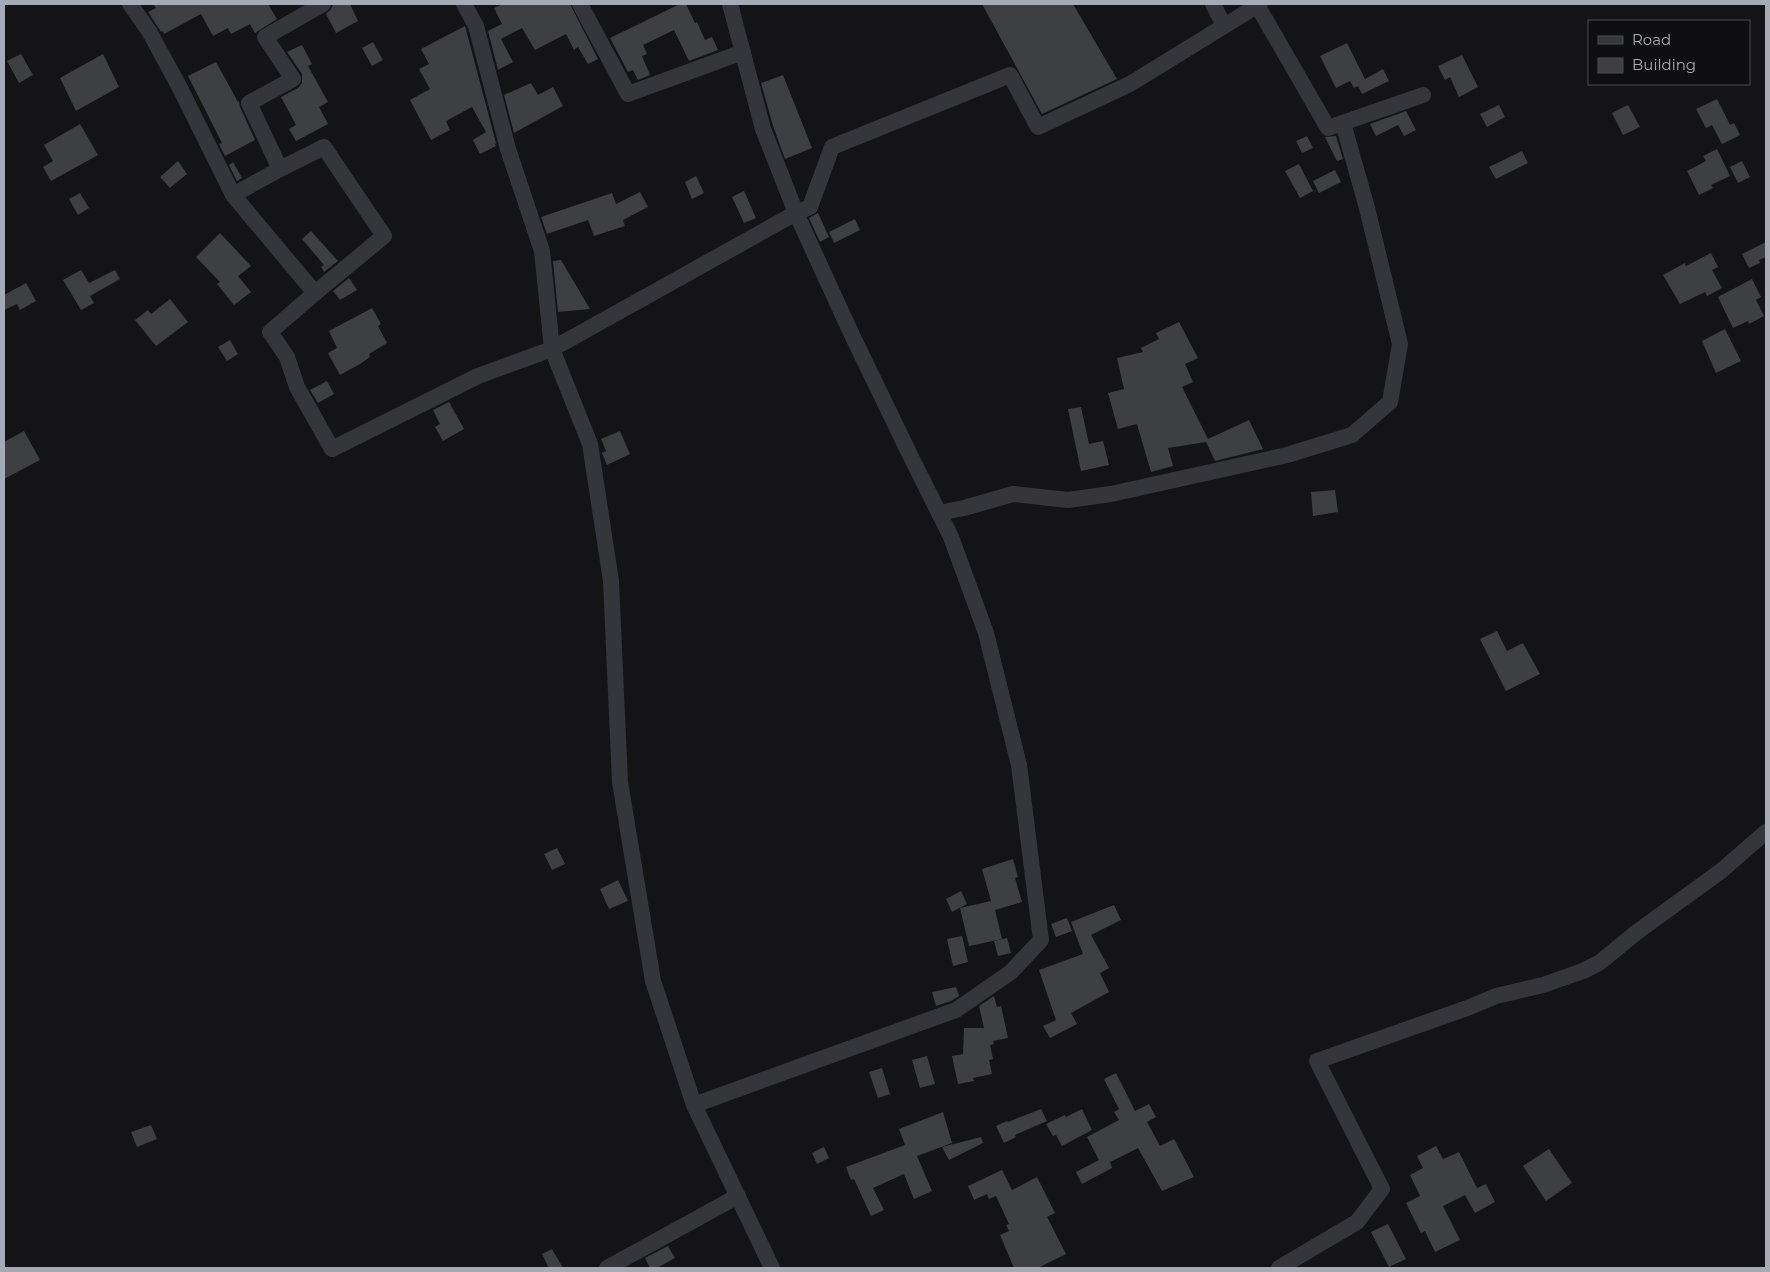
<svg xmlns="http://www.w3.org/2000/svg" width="1770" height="1272" font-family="Montserrat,sans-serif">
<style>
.building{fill:#3e3f43}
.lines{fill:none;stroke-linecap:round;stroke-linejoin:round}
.minor{stroke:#34363b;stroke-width:16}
</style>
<rect width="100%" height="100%" fill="#141416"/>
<g class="building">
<polygon points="153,4 268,4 277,19 255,33 250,24 231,34 228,28 213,36 201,14 164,34 163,31 161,32 148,12 156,8"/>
<polygon points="333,4 350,4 358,21 336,33 326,14 331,9"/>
<polygon points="503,4 570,4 598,59 588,64 578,47 574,50 566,34 535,50 522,28 501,39 513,62 498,70 488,31 502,24 494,8"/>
<polygon points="680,4 686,4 695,23 697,22 705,40 712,37 718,50 689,61 674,30 643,45 647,54 642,56 650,75 638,80 633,70 628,72 610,38"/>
<polygon points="982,4 1073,4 1117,79 1042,114"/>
<polygon points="465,26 496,143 495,144 496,146 480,154 473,140 486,132 472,107 446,121 450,130 431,140 410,100 430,89 419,69 429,64 421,49"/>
<polygon points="373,42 383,60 372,66 362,48"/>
<polygon points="1347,43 1365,79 1383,69 1389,81 1362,94 1358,86 1354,88 1350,81 1336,88 1320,56"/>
<polygon points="302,45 312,64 308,66 328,102 319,107 328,124 296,141 289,129 296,125 281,97 298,88 302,83 302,74 287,52"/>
<polygon points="21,54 33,75 19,83 7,61"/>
<polygon points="103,54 119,87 76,111 60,78"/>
<polygon points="1462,55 1478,87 1459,97 1450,77 1445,80 1438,66"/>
<polygon points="216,62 238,102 239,101 240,107 255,140 225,156 219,144 222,143 188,76"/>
<polygon points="783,75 812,148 785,159 773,126 761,83"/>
<polygon points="531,83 538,95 553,87 563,106 514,133 504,95"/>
<polygon points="1717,99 1730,125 1734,123 1740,135 1722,144 1712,125 1706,128 1696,109"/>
<polygon points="1499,105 1505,117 1487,127 1480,114"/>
<polygon points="1628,105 1640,127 1623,135 1612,113"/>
<polygon points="1406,111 1416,130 1404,136 1398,125 1376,136 1370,124"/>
<polygon points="80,124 98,155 51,181 43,167 53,161 44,145"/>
<polygon points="1307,136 1313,148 1302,153 1296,141"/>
<polygon points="1336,136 1343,159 1337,161 1325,137"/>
<polygon points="1717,149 1730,176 1711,185 1713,188 1699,195 1687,171 1706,161 1703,156"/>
<polygon points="1522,151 1528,163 1496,179 1489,167"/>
<polygon points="178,161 187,174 170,188 160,177"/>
<polygon points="1742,161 1750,177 1738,183 1730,167"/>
<polygon points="233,162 242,178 237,181 229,165"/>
<polygon points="1299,164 1313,191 1300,198 1285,171"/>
<polygon points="1335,170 1341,182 1319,193 1313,181"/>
<polygon points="696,176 704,193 692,199 685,182"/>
<polygon points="744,191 756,218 744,223 732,197"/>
<polygon points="640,192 648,207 623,220 625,226 594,236 588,220 547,234 541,217 612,193 616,204"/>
<polygon points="80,193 89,208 78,215 69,199"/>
<polygon points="818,213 829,237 820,242 809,218"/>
<polygon points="855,219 860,230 834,243 829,232"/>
<polygon points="311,231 338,261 324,272 321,267 324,265 302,239"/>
<polygon points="220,233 251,266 238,276 251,292 234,305 217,284 220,282 196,257"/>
<polygon points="1766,242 1766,257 1759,260 1760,263 1749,268 1742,254"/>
<polygon points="1711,253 1718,267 1712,270 1722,288 1707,296 1705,292 1680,304 1663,275 1685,263 1686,266"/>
<polygon points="561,260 590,309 558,312 553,261"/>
<polygon points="81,270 89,283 115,270 120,279 90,296 94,303 81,310 63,280"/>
<polygon points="349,278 357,290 340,300 333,291"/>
<polygon points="1752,279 1761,297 1756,300 1764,316 1749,324 1748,321 1733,328 1718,297"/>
<polygon points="26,283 36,301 20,310 17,304 4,310 4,295"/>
<polygon points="170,299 188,322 156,346 135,320 148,310 151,314"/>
<polygon points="372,308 381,324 378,326 387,343 369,354 370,357 360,364 340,375 328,353 337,348 329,331"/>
<polygon points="1179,322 1198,358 1185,364 1193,382 1182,387 1208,439 1249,420 1263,449 1215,461 1206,442 1168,448 1173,466 1151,472 1137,424 1118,429 1108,393 1124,389 1117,358 1143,352 1141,348 1159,339 1156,333"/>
<polygon points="1725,329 1741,361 1716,373 1702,341"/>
<polygon points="230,340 238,354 227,361 218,347"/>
<polygon points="327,381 334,394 318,403 310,390"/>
<polygon points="449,402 464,429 443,441 435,427 440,424 433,410"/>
<polygon points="1081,407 1089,444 1103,441 1109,465 1081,471 1068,409"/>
<polygon points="24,431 40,460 4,479 4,442"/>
<polygon points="620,431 630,454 607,465 602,453 606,451 601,439"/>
<polygon points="1335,490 1338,512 1313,516 1311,492"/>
<polygon points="1497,631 1507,651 1523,643 1540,674 1506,691 1480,639"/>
<polygon points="557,848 565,864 552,870 544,854"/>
<polygon points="1013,859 1018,877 1015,878 1022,902 995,910 1002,939 969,946 960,908 991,901 982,869"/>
<polygon points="618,880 628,901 609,909 600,889"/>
<polygon points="961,891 967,904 952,912 946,899"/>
<polygon points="1114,905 1121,920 1091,935 1109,968 1100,973 1109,992 1071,1013 1077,1024 1050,1038 1043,1026 1056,1020 1039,970 1083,954 1071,922"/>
<polygon points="1067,918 1072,931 1056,937 1051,924"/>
<polygon points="962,936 968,962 953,966 947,939"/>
<polygon points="1007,938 1011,953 998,956 994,941"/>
<polygon points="956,987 959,996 951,1001 936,1006 932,992"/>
<polygon points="994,996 997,1007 1001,1006 1008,1038 993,1041 994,1044 990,1045 993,1059 989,1060 992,1074 973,1078 974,1081 958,1084 952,1056 963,1054 964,1028 984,1028 979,1006"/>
<polygon points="927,1056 935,1084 920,1088 912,1060"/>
<polygon points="882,1068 890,1094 878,1098 869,1072"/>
<polygon points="1116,1073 1135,1111 1149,1104 1156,1117 1147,1122 1160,1146 1174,1139 1194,1177 1162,1191 1138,1148 1110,1162 1112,1168 1082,1184 1076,1172 1099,1160 1087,1137 1119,1120 1114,1112 1119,1109 1104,1079"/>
<polygon points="1041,1109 1047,1121 1015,1135 1016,1137 1004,1143 996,1126 1007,1121 1008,1122"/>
<polygon points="1082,1109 1092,1130 1062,1146 1056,1135 1053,1136 1046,1124 1065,1115 1066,1117"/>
<polygon points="943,1112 952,1143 917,1156 932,1191 914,1199 904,1174 873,1188 884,1210 871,1216 854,1179 851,1180 846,1167 905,1145 899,1129"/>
<polygon points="151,1125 157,1139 137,1147 131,1132"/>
<polygon points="981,1137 983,1143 949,1160 942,1147"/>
<polygon points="1436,1146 1443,1159 1459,1152 1477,1188 1486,1184 1495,1202 1475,1213 1465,1195 1443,1206 1460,1240 1435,1252 1425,1231 1421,1233 1406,1203 1420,1196 1410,1175 1423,1168 1417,1156"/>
<polygon points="824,1147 829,1158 817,1164 812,1153"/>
<polygon points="1549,1149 1572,1183 1546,1201 1523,1166"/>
<polygon points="1002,1170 1012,1190 1037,1177 1055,1213 1047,1217 1066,1254 1038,1268 1014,1268 1000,1235 1009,1231 1006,1225 1009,1224 996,1196 989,1199 987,1194 974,1200 968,1186"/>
<polygon points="1388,1224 1406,1259 1389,1267 1371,1232"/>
<polygon points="668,1246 675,1258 657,1268 650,1268 645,1258"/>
<polygon points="552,1249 563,1268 549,1268 542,1254"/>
</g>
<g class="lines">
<g class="minor">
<polyline points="130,4 149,31 180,88 233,195 315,293 270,332 287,357 297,387 332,449 478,376 552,349 590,444 611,581 620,782 653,981 694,1105 772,1268"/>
<polyline points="464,4 476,26 508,149 542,251 552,349 796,213 810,207 832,147 1010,75 1038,127 1130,84 1260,4"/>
<polyline points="580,4 628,94 743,52"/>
<polyline points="1213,4 1224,26"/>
<polyline points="1257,5 1328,128 1423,95"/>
<polyline points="280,169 249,103 293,79 265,37 323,4"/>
<polyline points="233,195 280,169 324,147 384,236 315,293"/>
<polyline points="939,513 964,508 1013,494 1068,500 1111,494 1287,455 1352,435 1390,402 1400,344 1367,208 1343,123"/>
<polyline points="694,1105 956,1010 1011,972 1041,940 1019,765 986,633 951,537 912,459 852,335 796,213 763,129 730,4"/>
<polyline points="607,1268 738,1196"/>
<polyline points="1279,1268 1357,1222 1382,1189 1317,1061 1470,1007 1496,996 1543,985 1583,971 1599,963 1637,932 1721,871 1766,832"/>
</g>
</g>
<rect width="1770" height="1272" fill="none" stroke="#a4abb7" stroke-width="10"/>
<rect x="1588" y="20" width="162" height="65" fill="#0f0f11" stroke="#4b4d53"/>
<rect x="1598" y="36" width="25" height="8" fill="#34363b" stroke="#4b4d53"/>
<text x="1632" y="45" font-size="15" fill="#a4abb7">Road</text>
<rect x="1598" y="58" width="25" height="15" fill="#3e3f43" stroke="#4b4d53"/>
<text x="1632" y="70" font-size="15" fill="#a4abb7">Building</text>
</svg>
